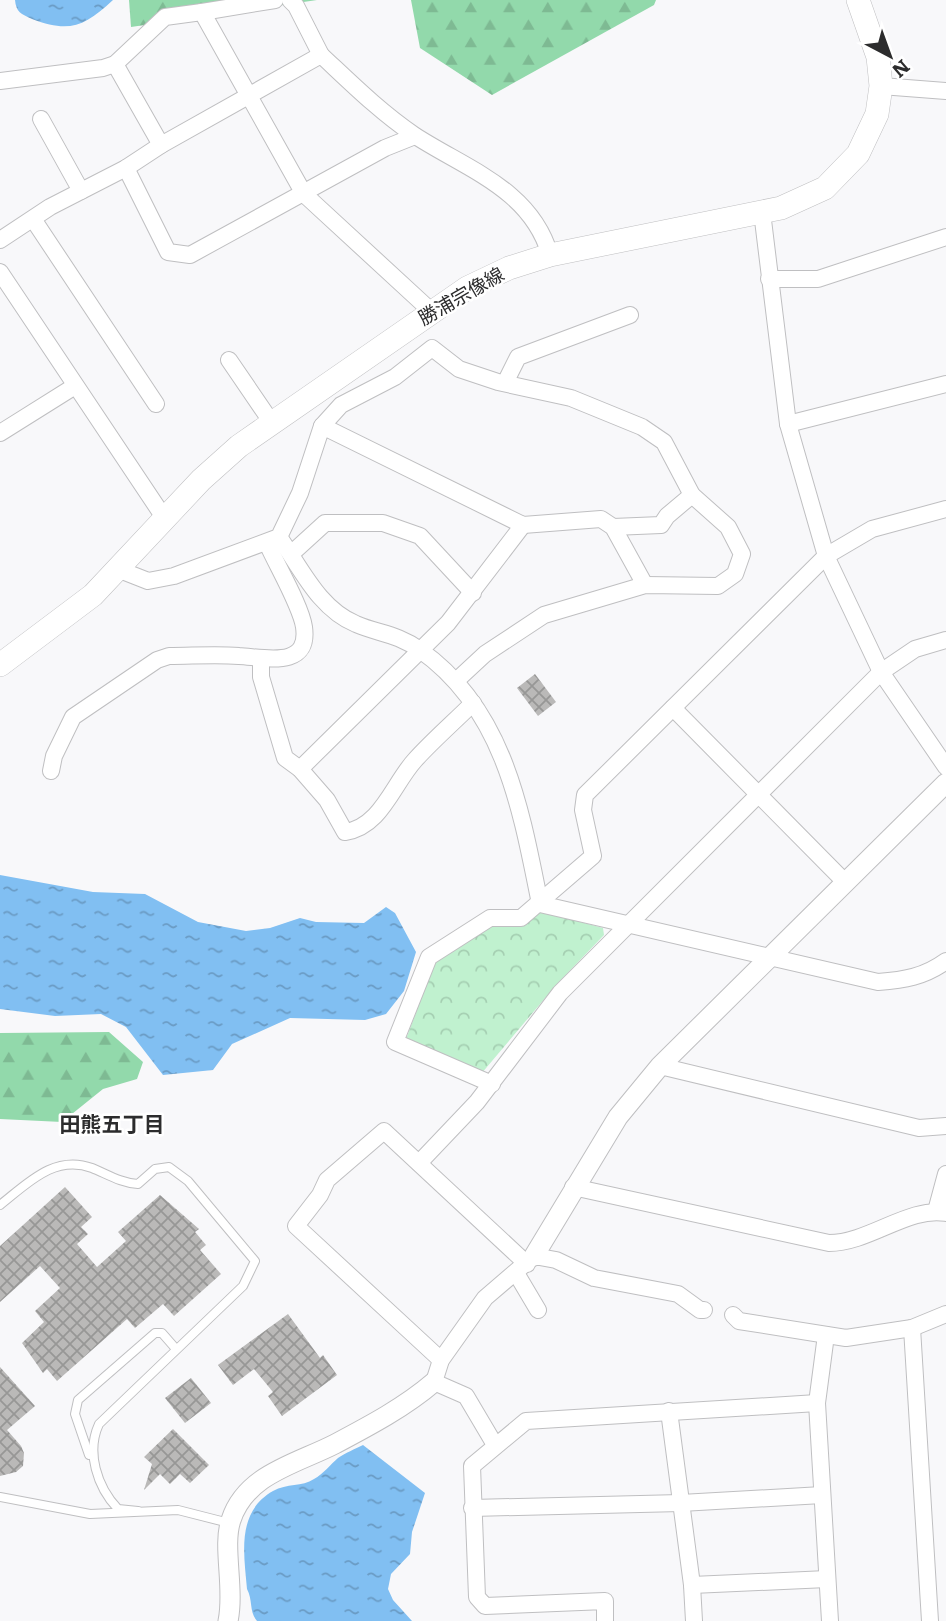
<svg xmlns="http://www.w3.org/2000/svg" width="946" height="1621" font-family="Literata,'Noto Sans JP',serif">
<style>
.forest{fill:url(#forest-firs)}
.park{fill:url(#park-crowns)}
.water{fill:url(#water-ripples)}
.building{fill:url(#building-cross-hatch)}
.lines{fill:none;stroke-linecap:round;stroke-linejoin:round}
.service-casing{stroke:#bfbfc1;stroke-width:10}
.minor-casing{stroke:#bfbfc1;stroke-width:18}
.tertiary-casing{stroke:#bfbfc1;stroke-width:21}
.secondary-casing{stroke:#bfbfc1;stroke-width:24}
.service{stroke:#fff;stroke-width:8}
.minor{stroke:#fff;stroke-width:16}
.tertiary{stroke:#fff;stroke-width:19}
.secondary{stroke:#fff;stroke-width:23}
.labels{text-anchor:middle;stroke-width:5;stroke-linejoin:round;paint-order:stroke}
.street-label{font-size:19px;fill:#2c2c2d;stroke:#fff}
.neighbourhood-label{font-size:21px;font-weight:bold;fill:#2c2c2d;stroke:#fff}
</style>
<defs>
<pattern id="forest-firs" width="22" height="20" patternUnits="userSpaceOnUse" patternTransform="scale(1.75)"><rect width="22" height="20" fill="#92d9ab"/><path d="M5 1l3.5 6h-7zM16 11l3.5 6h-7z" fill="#7eba93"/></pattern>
<pattern id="park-crowns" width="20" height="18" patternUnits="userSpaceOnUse" patternTransform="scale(1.75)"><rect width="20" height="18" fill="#c0f1cf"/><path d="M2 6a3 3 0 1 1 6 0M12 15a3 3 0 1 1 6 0" fill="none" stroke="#a5cfb2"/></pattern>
<pattern id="water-ripples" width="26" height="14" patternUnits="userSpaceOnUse" patternTransform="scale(1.75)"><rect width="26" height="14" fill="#81bff2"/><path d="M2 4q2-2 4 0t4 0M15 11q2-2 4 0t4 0" fill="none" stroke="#6a9bc4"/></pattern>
<pattern id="building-cross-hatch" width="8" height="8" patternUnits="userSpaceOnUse" patternTransform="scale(1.75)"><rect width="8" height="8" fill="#bab9b8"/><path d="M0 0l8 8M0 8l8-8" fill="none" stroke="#979796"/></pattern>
</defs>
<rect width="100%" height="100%" fill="#f8f8fa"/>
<g class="forest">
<polygon points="129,0 317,0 131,27"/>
<polygon points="411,0 656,0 654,5 492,95 420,48"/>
<polygon points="109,1032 143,1062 137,1079 103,1089 62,1122 0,1119 0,1033"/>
</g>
<polygon class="park" points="544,912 603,928 604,935 557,984 481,1074 406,1039 435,962 491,925"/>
<g class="water">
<path d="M15,0H113C84,27 69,33 32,19C21,14 16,12 15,0Z"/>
<polygon points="0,875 93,892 145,894 198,922 246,931 270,928 300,918 316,922 364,923 386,907 395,913 416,952 404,991 386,1014 365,1020 290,1018 232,1044 213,1070 163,1075 126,1027 101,1014 55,1016 0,1009"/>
<path d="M363,1445L425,1493L412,1532L410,1554L391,1574L388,1589L393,1600L412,1621H257C249,1612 253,1600 247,1589C244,1554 236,1512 273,1491C287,1483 302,1487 314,1479C323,1474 331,1464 338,1458C345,1453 355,1449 363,1445Z"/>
</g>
<g class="building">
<polygon points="535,674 556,702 538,716 517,688"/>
<polygon points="65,1187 92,1217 81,1227 88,1234 77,1244 97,1267 126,1241 118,1232 160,1195 199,1229 195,1232 206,1245 200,1250 221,1274 174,1316 163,1304 135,1328 127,1319 57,1381 47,1369 43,1373 22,1343 44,1322 35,1311 60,1288 40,1266 0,1302 0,1246"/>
<polygon points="288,1314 320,1358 323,1355 337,1375 282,1416 268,1396 273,1392 254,1369 233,1385 218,1365"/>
<polygon points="0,1367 35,1406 7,1430 21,1446 24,1453 23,1466 16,1472 0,1476"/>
<polygon points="191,1378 211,1403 185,1423 165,1398"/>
<polygon points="173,1429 209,1465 190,1483 180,1474 170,1484 160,1474 144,1490 152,1464 144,1457"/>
</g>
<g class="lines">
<defs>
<g id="service">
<path d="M0,1205C27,1184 54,1154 92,1168C107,1174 121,1183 138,1184L155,1169L169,1167L188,1181L255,1261L243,1286L99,1424C86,1452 97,1487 118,1509L138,1511"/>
<polyline points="89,1455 75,1414 78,1400 155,1333 162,1333 176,1349"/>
<polyline points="0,1497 90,1514 178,1510 229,1523"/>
</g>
<g id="minor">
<polyline points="290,0 296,6 321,55"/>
<polyline points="202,12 275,0"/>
<polyline points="115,64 161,145"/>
<polyline points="0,81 103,68 115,64 165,17 202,12 304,194 431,311"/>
<polyline points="881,86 946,91"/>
<polyline points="41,119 81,191"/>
<polyline points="126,168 168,252 190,255 385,148 415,136"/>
<polyline points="762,212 788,424 826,556 881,672 946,767"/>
<polyline points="33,219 156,404"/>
<path d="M0,240L50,207L126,168L161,145L321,55C351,83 379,111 414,135C466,169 531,189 550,255"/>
<polyline points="0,272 165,519"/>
<polyline points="769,279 818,279 946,237"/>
<polyline points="229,360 272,423"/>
<polyline points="505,383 518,357 630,315"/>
<polyline points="788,424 946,384"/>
<polyline points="322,426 341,405 395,377 432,348 459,369 498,382 571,398 642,427 664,442 692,495 728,527 742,554 735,574 718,586 645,585 544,615 485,654 457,680"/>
<polyline points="0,433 75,386"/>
<polyline points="613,527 661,525 667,516 692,495"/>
<path d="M279,537C301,568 319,609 356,624C379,634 396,633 420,650C504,709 521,809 540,904"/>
<polyline points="291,554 325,523 383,523 420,536 473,593"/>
<polyline points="120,570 148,581 174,576 279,537 300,493 322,426 523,525 601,519 613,527 645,585"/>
<path d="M261,659V677L285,758L300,769L327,800L345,832C381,827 393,784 415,760C433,740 454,722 473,703"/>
<polyline points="673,708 845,882"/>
<polyline points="300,769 448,623 523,525"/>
<path d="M51,771L54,756L73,717L157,660L169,656C192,656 216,654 239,656C263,657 310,670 304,627C301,606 276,564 267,543"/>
<path d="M540,904L878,982C904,980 924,977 946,961"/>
<polyline points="660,1066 919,1128 946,1126"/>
<polyline points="492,1084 395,1042 429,957 490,918 521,918 593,856 583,810 585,795 826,556 872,529 946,509"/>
<polyline points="419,1163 477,1102 560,993 881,672 915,649 946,640"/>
<path d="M573,1187L829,1243C869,1243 909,1206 946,1213"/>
<polyline points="936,1211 946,1174"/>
<polyline points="516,1273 538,1310"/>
<polyline points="733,1315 739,1321 846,1338 912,1328 946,1314"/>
<polyline points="912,1328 930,1621"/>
<polyline points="826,1335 817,1403 830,1621"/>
<polyline points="441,1360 296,1226 320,1195 327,1180 384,1131 527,1264"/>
<polyline points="669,1411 692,1585 694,1621"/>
<polyline points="495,1445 466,1396 434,1382 441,1360 485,1298 534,1256 556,1260 594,1278 678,1294 700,1310 704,1310"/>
<polyline points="472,1508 681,1503 822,1495"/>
<polyline points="692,1585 827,1579"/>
<polyline points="605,1621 605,1601 485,1606 477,1597 472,1466 526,1421 817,1403"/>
</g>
<g id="tertiary">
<polyline points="534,1256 618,1117 660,1066 946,783"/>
<path d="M228,1621C235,1589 222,1546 231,1520C246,1474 296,1464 335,1444C369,1426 405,1407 434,1382"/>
</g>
<polyline id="secondary" points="0,665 93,595 201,480 239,446 467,288 509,268 550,255 781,208 825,188 858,154 877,114 881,86 878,57 858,0"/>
</defs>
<use href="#service" class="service-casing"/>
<use href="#minor" class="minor-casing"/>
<use href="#tertiary" class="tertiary-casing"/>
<use href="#secondary" class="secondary-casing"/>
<use href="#service" class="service"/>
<use href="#minor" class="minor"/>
<use href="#tertiary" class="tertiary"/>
<use href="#secondary" class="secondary"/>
</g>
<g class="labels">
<g class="street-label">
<text transform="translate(461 296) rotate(-30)" y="7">勝浦宗像線</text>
</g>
<g class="neighbourhood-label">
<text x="112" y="1132">田熊五丁目</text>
</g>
</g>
<g transform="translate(890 56) rotate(139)" stroke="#ffffff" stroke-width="5" paint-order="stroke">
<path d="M0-5L12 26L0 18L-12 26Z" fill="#2c2c2d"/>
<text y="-10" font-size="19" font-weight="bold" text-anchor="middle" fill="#2c2c2d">N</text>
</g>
</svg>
